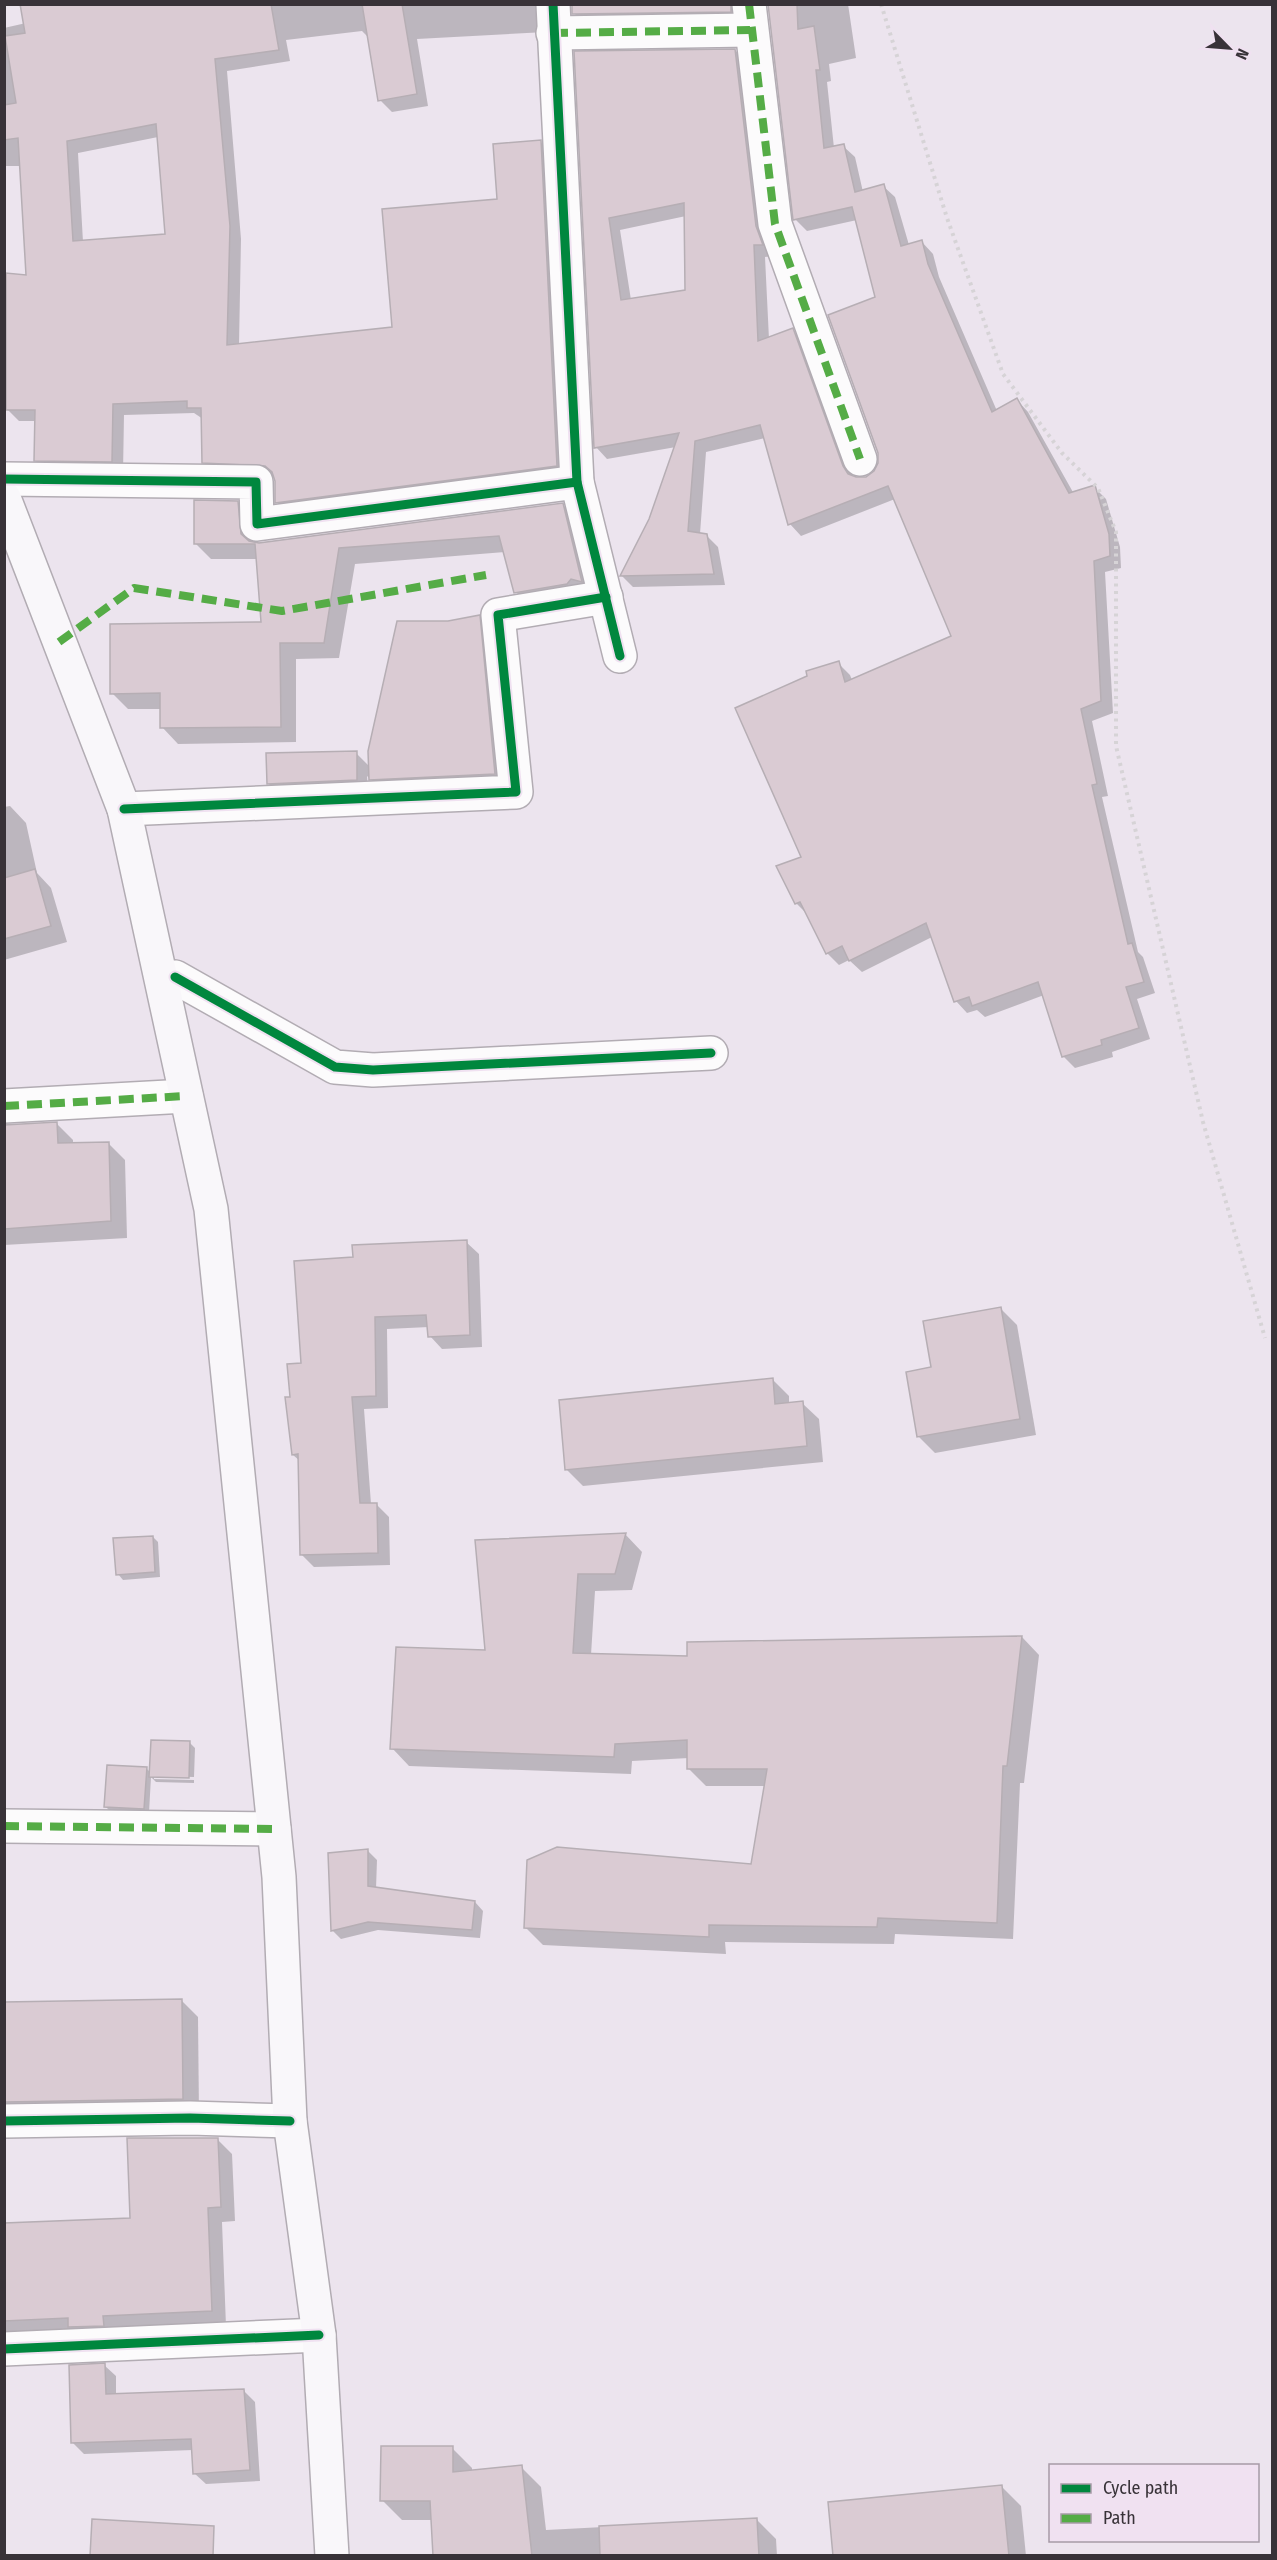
<svg xmlns="http://www.w3.org/2000/svg" width="1277" height="2560" font-family="'Fira Sans Condensed',sans-serif">
<style>
.shadow{fill:#0003;fill-rule:evenodd}
.building{fill:#dacbd3;stroke:#b6aeb4;stroke-width:1.5;fill-rule:evenodd}
.lines{fill:none;stroke-linecap:round;stroke-linejoin:round}
.street-casing{stroke:#b2acb3;stroke-width:36}
.secondary-casing{stroke:#b2acb3;stroke-width:36}
.path{stroke:#d6d3d6;stroke-width:4;stroke-dasharray:3 4.5;stroke-linecap:butt}
.street{stroke:#fcfbfc;stroke-width:33}
.secondary{stroke:#f9f7fa;stroke-width:33}
.quiet{stroke:#55ac46;stroke-width:8;stroke-dasharray:15 8;stroke-linecap:butt}
.cycleway-casing{stroke:#f0e1f1;stroke-width:13}
.cycleway{stroke:#00873e;stroke-width:9}
</style>
<rect width="100%" height="100%" fill="#ece4ee"/>
<g class="shadow">
<path d="M110,4H550L546,32L417,39L428,106L392,112L380,100L369,38L362,31L286,40L290,61L227,71L241,239L239,345L394,328L499,200L540,142L552,154L569,477L288,514L277,502L275,477L216,474L204,462L203,419L194,413L124,415L123,473L47,472L35,460L36,421H19L7,409L28,276L21,166H4V28ZM158,137L167,236L83,242L78,153Z"/>
<polygon points="572,4 747,4 742,23 586,25 574,13"/>
<path d="M769,4H848L856,58L829,64L831,81L827,82L834,148L843,146L855,157L863,192L883,186L895,197L909,245L922,242L933,254L939,277L997,411L1017,400L1028,412L1074,494L1094,487L1106,499L1120,547L1121,568L1105,572L1113,713L1092,721L1108,796L1102,797L1138,952L1143,957L1155,993L1137,999L1150,1039L1112,1052L1113,1057L1075,1068L1063,1056L1044,995L985,1017L977,1010L967,1013L956,1001L932,937L862,972L849,960L839,965L827,953L808,915L796,903L838,663L850,675L852,680L953,637L895,499L801,536L790,524L765,438L706,452L700,534L706,535L718,547L725,585L633,587L622,576L650,519L676,447L607,459L596,447L576,53L735,50L747,62L773,256L765,257L769,339L792,330L804,342L853,478H866L875,473L880,463L877,298L857,220L807,231L795,219ZM686,216L687,291L631,300L620,230Z"/>
<polygon points="237,502 253,518 256,543 562,504 578,520 597,597 532,609 516,592 505,552 355,564 339,658 296,659 296,742 178,744 162,727 162,709 128,709 112,693 262,624 258,559 211,559 195,543"/>
<polygon points="479,617 493,631 509,788 385,793 367,776 368,791 279,795 268,783 356,753 370,767 449,622"/>
<polygon points="10,806 26,823 37,873 51,888 67,942 4,960 4,807"/>
<polygon points="56,1123 73,1140 73,1144 108,1143 125,1160 127,1238 4,1245 4,1126"/>
<polygon points="466,1242 479,1254 482,1347 442,1349 430,1336 429,1327 387,1329 388,1408 364,1409 371,1504 376,1504 389,1517 390,1565 314,1567 301,1554 300,1461 293,1455 291,1398 303,1364 354,1258"/>
<polygon points="1001,1309 1017,1325 1036,1435 935,1453 919,1437 933,1368"/>
<polygon points="772,1379 789,1396 789,1404 802,1403 819,1419 823,1462 583,1486 567,1470"/>
<polygon points="625,1534 642,1552 632,1590 595,1591 591,1655 688,1657 1022,1637 1039,1655 1024,1783 1020,1783 1013,1939 895,1934 894,1944 725,1942 726,1954 543,1945 525,1927 752,1866 766,1786 706,1786 689,1769 689,1758 632,1761 631,1774 409,1766 392,1748 487,1652 477,1541"/>
<polygon points="153,1537 158,1542 160,1577 123,1580 118,1574"/>
<polygon points="190,1743 195,1748 194,1777 154,1776 154,1779 194,1780 194,1783 156,1782 151,1777 149,1813 111,1812 105,1806 146,1768 151,1773"/>
<polygon points="368,1851 377,1860 376,1889 475,1902 483,1911 480,1938 378,1930 341,1939 332,1930"/>
<polygon points="181,2000 198,2017 199,2115 4,2118 4,2005"/>
<polygon points="217,2139 232,2154 235,2221 222,2222 226,2326 4,2335 4,2225 132,2219"/>
<polygon points="104,2365 116,2376 116,2395 243,2390 255,2402 260,2481 206,2484 194,2473 193,2450 84,2454 73,2443"/>
<polygon points="452,2448 472,2468 472,2471 521,2467 541,2487 546,2530 756,2519 776,2539 777,2556 434,2556 432,2520 402,2520 382,2500"/>
<polygon points="1001,2486 1021,2506 1026,2556 834,2556"/>
</g>
<g class="building">
<path d="M20,4H271L279,50L215,59L230,226L227,345L392,327L382,209L497,199L493,144L541,140L557,466L275,503V481L272,472L265,466L202,463L201,408H187V401L113,404L112,462L34,461L35,410H6V273L26,275L18,138L4,140V105L16,103L5,36L25,33ZM156,124L165,234L73,241L67,141Z"/>
<polygon points="362,4 402,4 417,94 378,101"/>
<polygon points="572,4 731,4 731,12 572,14"/>
<path d="M768,4H797L798,29L814,26L820,70H816L824,148L844,144L855,192L884,184L901,246L922,240L928,264L992,412L1017,398L1069,493L1095,485L1109,534L1110,556L1094,561L1101,701L1081,709L1097,784L1092,785L1128,944L1132,943L1144,982L1126,987L1139,1028L1101,1040L1102,1045L1062,1057L1038,982L972,1006L969,997L954,1002L926,923L849,961L842,946L826,954L800,902L795,904L776,866L801,857L735,708L807,676L806,671L839,661L845,682L951,636L888,486L788,525L760,425L695,441L688,531L707,534L714,574L620,576L649,519L679,433L594,448L574,51L735,49L756,226L763,245H754L758,341L793,328L843,466L848,474L856,477H866L874,471L878,463V453L828,315L875,297L852,207L793,220ZM684,203L685,290L621,300L609,218Z"/>
<polygon points="194,500 238,501 241,534 249,541 259,543 563,503 582,582 571,579 567,584 514,593 499,536 339,548 324,643 280,643 281,727 160,728 160,693 110,694 110,624 261,622 255,544 194,544"/>
<polygon points="480,615 495,774 369,780 368,751 397,621 448,621"/>
<polygon points="357,751 357,780 267,784 266,753"/>
<polygon points="35,869 51,926 4,939 4,878"/>
<polygon points="57,1122 58,1143 109,1142 111,1221 4,1229 4,1125"/>
<polygon points="467,1240 470,1335 428,1337 426,1315 375,1317 376,1396 352,1397 360,1503 377,1503 378,1553 300,1555 298,1454 292,1455 285,1397 290,1397 287,1364 301,1363 294,1261 353,1257 352,1245"/>
<polygon points="1001,1307 1020,1419 917,1437 906,1372 931,1367 923,1321"/>
<polygon points="773,1378 775,1404 803,1401 807,1446 565,1470 559,1400"/>
<polygon points="626,1533 615,1574 578,1574 573,1653 687,1656 687,1642 1022,1636 1007,1766 1003,1766 997,1923 878,1918 877,1927 709,1925 709,1937 524,1928 527,1860 557,1847 751,1864 767,1769 687,1769 687,1740 615,1744 614,1757 390,1749 396,1647 485,1650 475,1540"/>
<polygon points="153,1536 155,1572 116,1575 113,1538"/>
<polygon points="151,1740 190,1741 189,1778 149,1777"/>
<polygon points="107,1765 147,1767 144,1809 104,1807"/>
<polygon points="368,1849 368,1886 475,1901 472,1930 368,1922 331,1931 328,1853"/>
<polygon points="182,1999 183,2099 4,2102 4,2002"/>
<polygon points="127,2138 218,2138 221,2207 208,2208 212,2311 103,2316 104,2326 68,2327 68,2318 4,2321 4,2223 130,2218"/>
<polygon points="105,2363 106,2394 244,2389 250,2470 193,2474 191,2439 71,2443 69,2365"/>
<polygon points="381,2446 453,2446 453,2472 522,2465 532,2556 433,2556 430,2501 380,2501"/>
<polygon points="1002,2485 1009,2556 833,2556 828,2502"/>
<polygon points="757,2518 759,2556 600,2556 599,2526"/>
<polygon points="92,2519 214,2526 213,2556 90,2556"/>
</g>
<g class="lines">
<defs>
<g id="street">
<polyline points="553,4 577,482 620,656"/>
<polyline points="749,4 775,224 860,459"/>
<polyline points="553,33 750,30"/>
<polyline points="4,479 256,482 257,524 577,482"/>
<polyline points="124,809 516,792 498,615 606,597"/>
<polyline points="175,977 335,1067 373,1070 711,1053"/>
<polyline points="4,1106 186,1096"/>
<polyline points="4,1826 274,1829"/>
<polyline points="4,2121 190,2118 290,2121"/>
<polyline points="4,2349 319,2335"/>
</g>
<polyline id="secondary" points="4,498 124,809 211,1209 279,1877 290,2121 319,2335 332,2556"/>
</defs>
<use href="#street" class="street-casing"/>
<use href="#secondary" class="secondary-casing"/>
<polyline class="path" points="881,4 947,218 1003,374 1062,453 1098,488 1116,532 1116,746 1203,1122 1265,1338"/>
<use href="#street" class="street"/>
<use href="#secondary" class="secondary"/>
<g class="quiet">
<polyline points="749,4 775,224 860,459"/>
<polyline points="553,33 750,30"/>
<polyline points="59,642 134,588 282,611 486,575"/>
<polyline points="4,1106 186,1096"/>
<polyline points="4,1826 274,1829"/>
</g>
<defs>
<g id="cycleway">
<polyline points="553,4 577,482 620,656"/>
<polyline points="4,479 256,482 257,524 577,482"/>
<polyline points="124,809 516,792 498,615 606,597"/>
<polyline points="175,977 335,1067 373,1070 711,1053"/>
<polyline points="4,2121 190,2118 290,2121"/>
<polyline points="4,2349 319,2335"/>
</g>
</defs>
<use href="#cycleway" class="cycleway-casing"/>
<use href="#cycleway" class="cycleway"/>
</g>
<rect width="1277" height="2560" fill="none" stroke="#383238" stroke-width="12"/>
<rect x="1049" y="2464" width="210" height="78" fill="#f0e1f1" stroke="#a69ba7" stroke-width="1.5"/>
<rect x="1061" y="2484" width="30" height="9" fill="#00873e" stroke="#a69ba7" stroke-width="1.5"/>
<text x="1103" y="2494" font-size="18" fill="#383238">Cycle path</text>
<rect x="1061" y="2514" width="30" height="9" fill="#55ac46" stroke="#a69ba7" stroke-width="1.5"/>
<text x="1103" y="2524" font-size="18" fill="#383238">Path</text>
<g transform="translate(1229 48) rotate(115)" stroke="#f0e1f1" stroke-width="4.5" paint-order="stroke">
<path d="M0-4.5L10 22L0 15L-10 22Z" fill="#383238"/>
<text y="-9" font-size="16" font-weight="bold" text-anchor="middle" fill="#383238">N</text>
</g>
</svg>
